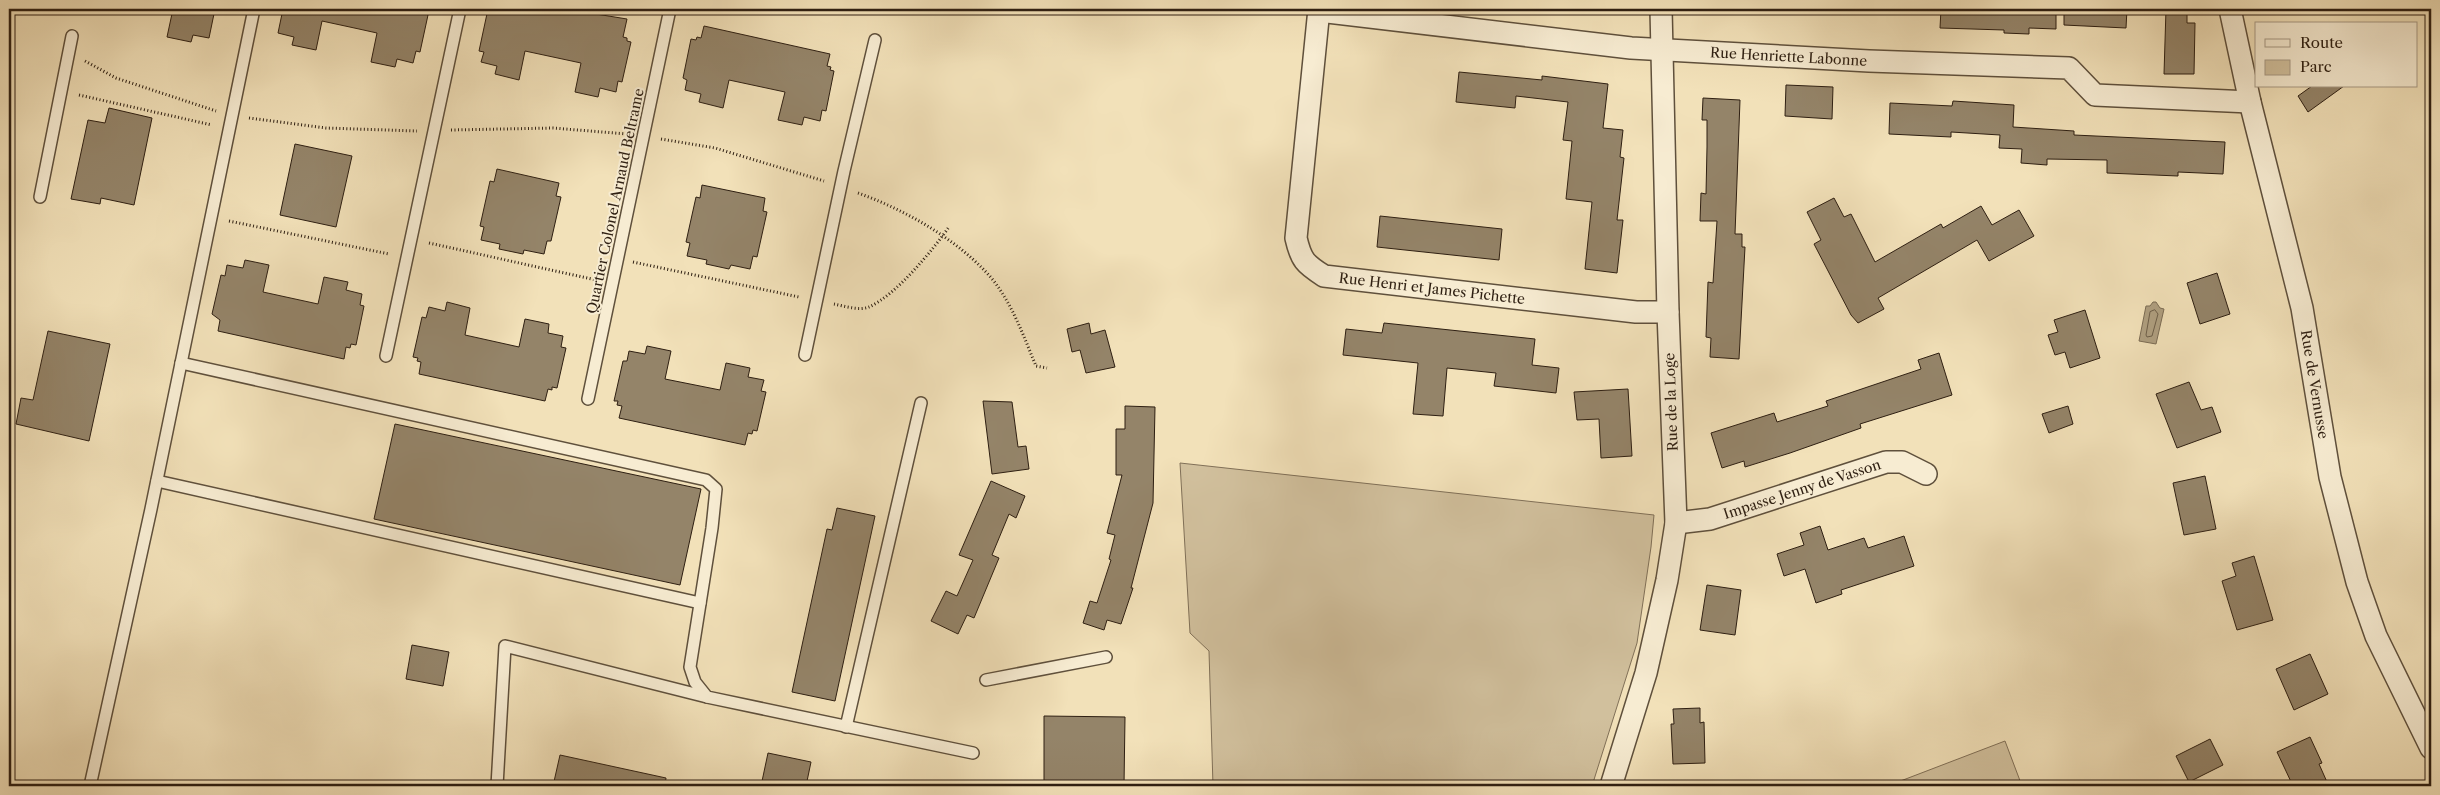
<svg xmlns="http://www.w3.org/2000/svg" width="2440" height="795" font-family="'Libre Caslon Text',serif">
<style>
.green{fill:#d1c09d;stroke:#807058}
.water{fill:#af9f80;stroke:#7b6c54}
.lines{fill:none;stroke-linecap:round;stroke-linejoin:round}
.shore{stroke:#6e5f49;stroke-width:1}
.building{fill:#948469;stroke:#2e1f12}
.lane-casing{stroke:#5f503c;stroke-width:14}
.street-casing{stroke:#5f503c;stroke-width:24}
.path{stroke:#2e1f12;stroke-width:3;stroke-dasharray:1 2.5;stroke-linecap:butt}
.lane{stroke:#f7ecd2;stroke-width:11}
.street{stroke:#f7ecd2;stroke-width:21}
.labels{text-anchor:middle;stroke-width:4;stroke-linejoin:round;paint-order:stroke}
.street-label{font-size:14px;fill:#2e1f12;stroke:#f7ecd2}
</style>
<rect width="100%" height="100%" fill="#f2e1b9"/>
<filter id="stains"><feTurbulence type="fractalNoise" baseFrequency=".004" numOctaves="4"/><feColorMatrix values="0 0 0 0 .2 0 0 0 0 .09 0 0 0 0 .02 0 0 0 .5 -.17"/></filter>
<radialGradient id="worn" r=".72"><stop offset=".6" stop-color="#630" stop-opacity="0"/><stop offset="1" stop-color="#630" stop-opacity=".3"/></radialGradient>
<g class="green">
<polygon points="1180,463 1654,515 1651,547 1637,643 1592,786 1213,786 1209,651 1190,633"/>
<polygon points="2005,741 2022,786 1890,786 1890,785"/>
</g>
<polygon class="water" points="2153,302 2156,302 2160,308 2164,309 2156,344 2139,341 2146,306 2150,306"/>
<g class="lines">
<polygon class="shore" points="2155,310 2158,314 2152,336 2147,337 2146,335 2150,312"/>
</g>
<g class="building">
<polygon points="173,9 215,9 209,38 193,35 191,42 167,37"/>
<polygon points="283,9 413,9 428,15 420,52 416,51 413,63 397,59 395,67 371,62 377,33 359,29 322,21 316,50 292,45 294,37 278,33"/>
<polygon points="488,9 565,9 627,19 623,37 627,38 627,41 631,42 622,82 618,81 616,92 600,88 598,97 575,92 581,63 525,51 519,80 495,74 497,66 481,62 484,52 479,51"/>
<polygon points="1941,9 2056,9 2056,29 2029,28 2029,34 2004,33 2004,30 1940,28"/>
<polygon points="2064,9 2127,9 2126,28 2064,25"/>
<polygon points="2166,9 2187,9 2187,23 2195,23 2194,74 2164,74"/>
<polygon points="704,26 830,54 827,66 831,67 830,70 834,71 826,111 822,110 820,121 804,117 802,125 778,120 785,92 729,80 723,108 699,102 701,94 685,90 687,80 683,78 691,39 696,40 697,37 701,38"/>
<polygon points="1459,72 1542,80 1542,76 1608,84 1603,128 1623,130 1620,157 1624,158 1617,220 1623,220 1617,273 1585,269 1592,202 1566,199 1572,141 1563,140 1568,102 1516,96 1515,108 1456,102"/>
<polygon points="1786,85 1833,87 1832,119 1785,116"/>
<polygon points="2312,86 2344,86 2308,112 2298,96"/>
<polygon points="1703,98 1740,100 1735,234 1742,234 1742,247 1745,247 1739,359 1710,357 1711,338 1706,337 1708,282 1713,283 1717,221 1700,221 1701,193 1706,194 1707,147 1707,120 1702,120"/>
<polygon points="1953,101 2014,105 2013,127 2074,131 2074,135 2225,142 2223,174 2178,172 2178,176 2107,173 2107,160 2047,159 2047,165 2021,163 2022,149 1999,148 2000,135 1951,132 1951,137 1889,134 1890,103 1952,106"/>
<polygon points="109,108 152,118 134,205 101,198 100,204 71,199 88,120 105,123"/>
<polygon points="295,144 352,156 336,227 280,215"/>
<polygon points="497,169 559,183 556,196 561,197 551,241 547,241 544,254 524,250 523,254 499,249 500,244 481,240 484,227 480,226 490,181 494,182"/>
<polygon points="702,185 765,198 763,211 767,212 757,257 753,256 750,269 731,265 729,269 706,264 707,260 687,256 690,243 686,242 696,197 700,198"/>
<polygon points="1834,198 1844,217 1851,214 1875,262 1941,224 1943,228 1981,206 1992,225 2019,210 2034,236 1989,261 1977,240 1878,298 1884,309 1858,323 1851,315 1814,244 1821,240 1807,212"/>
<polygon points="1380,216 1502,229 1499,260 1377,247"/>
<polygon points="245,260 269,265 263,292 318,304 324,277 348,282 346,290 362,294 360,305 364,306 356,345 351,344 350,348 346,347 344,359 218,331 220,320 212,314 221,275 225,276 227,265 243,268"/>
<polygon points="2217,273 2230,314 2200,324 2187,283"/>
<polygon points="447,302 470,308 465,335 519,347 525,319 549,324 548,333 563,336 561,347 566,348 557,388 552,387 552,390 548,389 545,401 419,374 421,362 417,361 418,358 413,357 422,317 426,318 429,307 445,311"/>
<polygon points="2085,310 2100,358 2070,368 2065,352 2055,355 2048,335 2058,332 2054,320"/>
<polygon points="1089,323 1091,334 1105,330 1115,367 1086,373 1080,350 1072,352 1067,329"/>
<polygon points="1384,323 1535,339 1532,365 1559,368 1556,393 1494,386 1496,373 1447,368 1443,416 1413,414 1418,363 1343,355 1346,329 1382,333"/>
<polygon points="48,331 110,344 89,441 16,424 21,398 33,400"/>
<polygon points="647,346 671,351 665,379 720,390 726,363 750,368 748,377 764,380 761,391 766,392 757,431 753,430 752,434 748,433 745,445 619,418 622,406 617,405 618,401 614,401 623,361 627,361 629,351 645,354"/>
<polygon points="1939,353 1952,395 1860,424 1861,428 1790,453 1745,467 1744,461 1722,468 1711,433 1774,413 1777,422 1828,406 1826,401 1921,369 1918,360"/>
<polygon points="2189,382 2201,410 2212,407 2221,432 2177,448 2156,394"/>
<polygon points="1628,389 1632,456 1601,458 1599,419 1577,420 1574,392"/>
<polygon points="983,401 1012,402 1018,447 1026,446 1029,469 992,474"/>
<polygon points="1125,406 1155,407 1153,503 1131,588 1133,588 1121,624 1107,620 1104,630 1083,623 1090,601 1097,603 1111,560 1109,559 1115,535 1107,533 1122,475 1116,475 1116,429 1125,429"/>
<polygon points="2068,406 2073,424 2049,433 2042,414"/>
<polygon points="395,424 701,489 680,585 374,519"/>
<polygon points="2205,476 2216,529 2184,535 2173,483"/>
<polygon points="991,481 1025,496 1016,518 1009,514 992,555 999,558 974,618 967,615 958,634 931,621 946,591 957,596 973,560 959,555"/>
<polygon points="837,508 875,516 835,701 792,692 827,529 832,530"/>
<polygon points="1820,526 1828,550 1864,538 1868,548 1904,536 1914,566 1841,590 1842,594 1816,603 1805,569 1784,576 1777,554 1804,545 1800,533"/>
<polygon points="2254,556 2273,620 2237,630 2222,581 2236,576 2232,563"/>
<polygon points="1707,585 1741,590 1735,635 1700,630"/>
<polygon points="412,645 449,652 443,686 406,679"/>
<polygon points="2310,654 2328,694 2294,710 2276,669"/>
<polygon points="1700,708 1700,723 1704,722 1705,763 1673,764 1671,724 1674,724 1673,709"/>
<polygon points="1044,716 1125,717 1124,786 1044,786"/>
<polygon points="2310,737 2322,763 2319,764 2327,782 2316,786 2293,786 2277,752"/>
<polygon points="2210,739 2223,765 2189,782 2176,756"/>
<polygon points="768,753 811,762 806,786 761,786"/>
<polygon points="560,755 666,778 665,786 553,786"/>
</g>
<g class="lines">
<defs>
<g id="lane">
<polyline points="40,197 72,36"/>
<polyline points="805,355 844,171 875,40"/>
<polyline points="386,356 460,9"/>
<polyline points="181,363 706,480 716,489 712,528 690,667 695,682 707,697 973,753"/>
<polyline points="588,399 670,9"/>
<polyline points="157,481 700,603"/>
<polyline points="986,680 1106,657"/>
<polyline points="846,727 921,403"/>
<polyline points="90,786 151,509 254,9"/>
<polyline points="497,786 505,646 707,697"/>
</g>
<g id="street">
<path id="s1" d="M1319,9L1296,238C1301,260 1305,264 1324,276L1636,312H1668"/>
<path id="s2" d="M2230,9L2250,102L2302,308L2330,477L2357,582L2376,636L2431,748"/>
<path id="s3" d="M1319,11L1631,48L1869,61L2069,68L2095,95L2250,102"/>
<path id="s4" d="M1676,523L1710,519L1886,462H1902L1926,474"/>
<polyline points="1611,786 1646,673 1667,580 1676,523 1668,312 1661,9"/>
</g>
</defs>
<use href="#lane" class="lane-casing"/>
<use href="#street" class="street-casing"/>
<g class="path">
<polyline points="85,61 116,78 216,111"/>
<polyline points="79,95 212,125"/>
<polyline points="249,118 326,128 417,131"/>
<polyline points="451,130 553,128 627,134"/>
<polyline points="661,139 715,148 824,181"/>
<path d="M858,193C903,209 953,237 986,272C1010,297 1023,335 1036,366L1047,368"/>
<polyline points="229,221 389,254"/>
<polyline points="429,243 596,280"/>
<polyline points="633,262 799,297"/>
<path d="M834,304C844,306 859,311 869,307C896,295 932,251 949,227"/>
</g>
<use href="#lane" class="lane"/>
<use href="#street" class="street"/>
</g>
<g class="labels">
<g class="street-label">
<text dy="5" stroke="none"><textPath href="#s3" startOffset="472">Rue Henriette Labonne</textPath></text>
<text transform="translate(615 201) rotate(-78)" y="5">Quartier Colonel Arnaud Beltrame</text>
<text dy="5" stroke="none"><textPath href="#s1" startOffset="388">Rue Henri et James Pichette</textPath></text>
<text dy="5" stroke="none"><textPath href="#s2" startOffset="385">Rue de Vernusse</textPath></text>
<text transform="translate(1671 402) rotate(-92)" y="5">Rue de la Loge</text>
<text dy="5" stroke="none"><textPath href="#s4" startOffset="131">Impasse Jenny de Vasson</textPath></text>
</g>
</g>
<rect width="2440" height="795" fill="none" stroke="#f2e1b9" stroke-width="30"/>
<rect x="10" y="10" width="2420" height="775" fill="none" stroke="#2e1f12" stroke-width="2.5"/>
<rect x="15" y="15" width="2410" height="765" fill="none" stroke="#2e1f12"/>
<rect x="2255" y="22" width="162" height="65" fill="#f7ecd2" stroke="#a79a85"/>
<rect x="2265" y="39" width="25" height="8" fill="#f7ecd2" stroke="#a79a85"/>
<text x="2300" y="48" font-size="15" fill="#2e1f12">Route</text>
<rect x="2265" y="60" width="25" height="15" fill="#d1c09d" stroke="#a79a85"/>
<text x="2300" y="72" font-size="15" fill="#2e1f12">Parc</text>
<rect width="100%" height="100%" filter="url(#stains)"/>
<rect width="100%" height="100%" fill="url(#worn)"/>
</svg>
